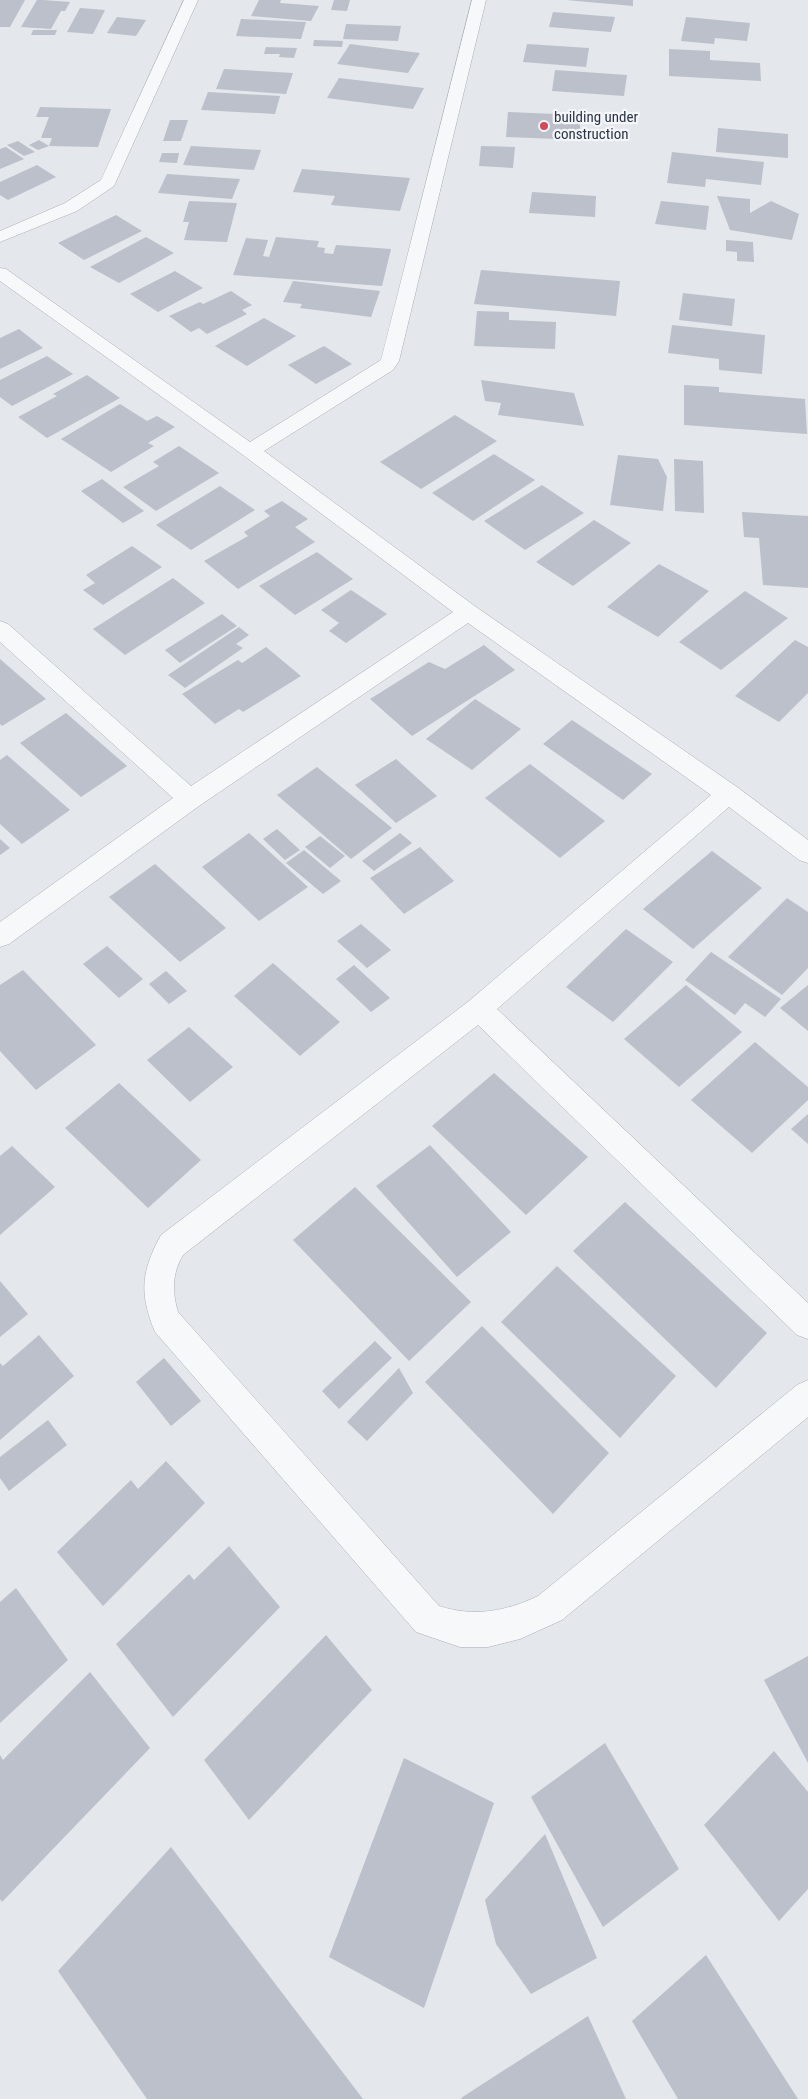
<svg xmlns="http://www.w3.org/2000/svg" width="808" height="2099" font-family="'Roboto Condensed',sans-serif">
<style>
.building{fill:#bbc0ca}
.lines{fill:none;stroke-linecap:round;stroke-linejoin:round}
.minor-casing{stroke:#a9aeb7;stroke-width:1}
.minor{fill:#f7f8fa;fill-rule:evenodd}
.poi-dot{fill:#d1495b;stroke:#f4f6f9;stroke-width:2}
.labels{text-anchor:middle;stroke-width:4.5;stroke-linejoin:round;paint-order:stroke}
.far-poi-label{font-size:15px;fill:#2b3445;stroke:#f4f6f9;text-anchor:start}
</style>
<rect width="100%" height="100%" fill="#e4e7ec"/>
<g class="building">
<polygon points="0,0 25,0 10,27 0,27"/>
<polygon points="37,0 43,0 70,2 65,11 61,11 51,29 21,27"/>
<polygon points="259,0 281,0 280,3 319,6 311,21 251,16"/>
<polygon points="334,0 350,0 347,11 331,10"/>
<polygon points="566,0 633,0 633,6"/>
<polygon points="80,8 105,10 93,34 67,32"/>
<polygon points="553,12 615,17 611,32 549,27"/>
<polygon points="117,17 146,20 136,36 107,33"/>
<polygon points="686,17 750,23 747,41 715,38 714,44 681,41"/>
<polygon points="241,19 306,22 301,39 236,36"/>
<polygon points="346,24 401,26 398,41 343,39"/>
<polygon points="33,30 57,30 55,35 31,35"/>
<polygon points="314,40 343,41 342,47 313,46"/>
<polygon points="350,44 420,53 408,73 337,64"/>
<polygon points="527,44 589,48 586,67 523,62"/>
<polygon points="266,47 297,48 294,58 279,57 280,54 264,54"/>
<polygon points="669,49 710,51 710,60 760,63 761,81 669,76"/>
<polygon points="224,69 293,73 286,94 216,89"/>
<polygon points="555,70 627,75 624,96 552,91"/>
<polygon points="339,78 424,88 413,109 327,98"/>
<polygon points="208,92 280,96 275,114 201,110"/>
<polygon points="40,107 111,109 98,147 49,146 52,138 41,138 49,117 36,117"/>
<polygon points="508,112 580,115 580,140 506,137"/>
<polygon points="170,120 188,120 181,141 163,141"/>
<polygon points="718,128 788,134 788,158 716,152"/>
<polygon points="39,140 49,146 38,150 29,145"/>
<polygon points="18,141 35,152 24,156 7,145"/>
<polygon points="191,146 261,150 254,170 183,165"/>
<polygon points="481,146 515,147 513,168 479,166"/>
<polygon points="6,147 24,159 0,169 0,149"/>
<polygon points="672,152 764,162 761,185 706,179 705,187 667,183"/>
<polygon points="162,153 179,153 177,163 159,162"/>
<polygon points="37,165 56,177 8,200 0,195 0,182"/>
<polygon points="302,169 410,178 400,211 331,205 335,196 293,192"/>
<polygon points="167,174 240,179 232,199 158,193"/>
<polygon points="532,192 596,196 595,217 529,213"/>
<polygon points="717,196 750,199 750,213 771,201 799,214 792,240 730,230"/>
<polygon points="189,201 237,203 227,242 184,240 189,222 183,222"/>
<polygon points="661,201 709,206 706,230 655,224"/>
<polygon points="116,215 142,231 84,260 58,243"/>
<polygon points="146,237 174,253 119,283 90,267"/>
<polygon points="276,237 319,241 317,247 325,248 324,253 333,254 336,245 391,249 382,286 233,275 246,238 268,240 263,256 269,257"/>
<polygon points="726,240 753,242 754,262 737,261 737,252 726,251"/>
<polygon points="481,270 620,281 616,316 474,304"/>
<polygon points="175,271 203,288 158,312 130,294"/>
<polygon points="293,281 380,291 371,317 300,308 302,304 283,302"/>
<polygon points="231,291 252,305 242,310 247,314 207,334 199,328 191,332 169,316 200,302 203,304"/>
<polygon points="683,293 735,299 732,326 679,320"/>
<polygon points="477,311 509,312 509,320 556,322 555,349 474,346"/>
<polygon points="264,318 296,336 247,366 215,346"/>
<polygon points="672,325 765,335 762,374 719,370 719,359 668,353"/>
<polygon points="19,329 43,348 0,369 0,338"/>
<polygon points="324,346 352,364 316,384 288,365"/>
<polygon points="47,356 73,374 12,406 0,397 0,380"/>
<polygon points="87,375 120,398 47,438 18,417 57,396 53,394"/>
<polygon points="481,380 574,393 584,426 498,415 501,403 485,401"/>
<polygon points="684,385 719,387 719,392 805,399 807,434 684,425"/>
<polygon points="120,404 147,421 157,416 175,427 148,443 154,446 111,472 61,439"/>
<polygon points="455,415 497,441 421,489 380,462"/>
<polygon points="179,446 219,473 156,511 123,487 159,466 153,462"/>
<polygon points="494,454 535,480 473,521 432,493"/>
<polygon points="618,455 658,459 667,477 663,511 610,505"/>
<polygon points="674,459 703,461 704,513 675,511"/>
<polygon points="102,479 144,511 123,523 81,491"/>
<polygon points="542,485 584,513 525,550 484,521"/>
<polygon points="220,486 255,510 191,550 156,525"/>
<polygon points="282,501 308,519 295,527 315,542 238,589 204,561 248,536 244,532 270,516 264,511"/>
<polygon points="742,512 808,516 808,588 763,585 759,538 744,537"/>
<polygon points="594,520 631,543 573,586 536,562"/>
<polygon points="132,546 162,567 103,605 83,590 95,583 86,575"/>
<polygon points="317,552 353,579 295,615 259,586"/>
<polygon points="659,564 709,591 658,637 607,607"/>
<polygon points="173,578 205,603 125,655 93,629"/>
<polygon points="351,590 387,614 346,643 329,631 339,623 321,610"/>
<polygon points="745,591 788,618 721,670 679,642"/>
<polygon points="222,614 237,626 180,663 165,650"/>
<polygon points="239,627 249,635 236,644 243,648 185,688 168,675"/>
<polygon points="795,640 808,647 808,693 779,722 735,696"/>
<polygon points="484,645 515,670 412,736 370,699 429,662 445,669"/>
<polygon points="266,647 301,676 243,712 239,709 215,724 182,694 238,660 242,663"/>
<polygon points="0,659 46,699 2,726 0,724"/>
<polygon points="475,699 521,729 472,770 426,739"/>
<polygon points="66,713 127,766 81,797 20,743"/>
<polygon points="572,720 652,774 623,800 543,744"/>
<polygon points="7,755 70,810 22,844 0,824 0,760"/>
<polygon points="396,759 437,796 396,823 355,785"/>
<polygon points="530,764 605,821 560,858 485,798"/>
<polygon points="317,767 392,828 351,859 277,795"/>
<polygon points="277,829 300,850 285,860 263,839"/>
<polygon points="249,833 308,887 259,921 202,867"/>
<polygon points="400,833 412,843 374,871 362,861"/>
<polygon points="320,836 345,856 330,868 305,847"/>
<polygon points="0,839 10,848 0,855"/>
<polygon points="420,847 454,881 404,914 370,878"/>
<polygon points="304,850 341,881 323,894 286,863"/>
<polygon points="712,851 762,888 693,949 643,909"/>
<polygon points="155,864 226,928 180,962 109,897"/>
<polygon points="787,898 808,912 808,968 782,995 728,957"/>
<polygon points="361,924 391,950 367,968 337,941"/>
<polygon points="626,929 673,962 613,1022 566,987"/>
<polygon points="107,946 143,979 119,998 83,964"/>
<polygon points="711,952 781,999 765,1017 745,1003 735,1015 685,980"/>
<polygon points="273,963 340,1022 300,1056 234,996"/>
<polygon points="354,965 390,998 371,1012 336,979"/>
<polygon points="23,970 96,1045 36,1090 0,1051 0,985"/>
<polygon points="166,971 187,991 169,1004 149,984"/>
<polygon points="686,985 742,1032 679,1087 624,1039"/>
<polygon points="808,985 808,1031 780,1008"/>
<polygon points="189,1027 233,1067 190,1102 147,1060"/>
<polygon points="755,1042 808,1087 808,1100 752,1153 691,1100"/>
<polygon points="494,1073 588,1157 526,1215 432,1126"/>
<polygon points="119,1083 201,1160 148,1208 65,1128"/>
<polygon points="808,1114 808,1144 791,1129"/>
<polygon points="430,1145 511,1232 457,1277 376,1186"/>
<polygon points="12,1146 55,1187 0,1235 0,1156"/>
<polygon points="355,1187 471,1302 409,1361 293,1240"/>
<polygon points="625,1202 767,1333 716,1388 573,1251"/>
<polygon points="557,1266 676,1376 620,1438 501,1322"/>
<polygon points="0,1281 28,1314 0,1337"/>
<polygon points="482,1326 609,1453 553,1514 425,1382"/>
<polygon points="39,1335 74,1376 0,1440 0,1363 3,1366"/>
<polygon points="375,1341 392,1358 339,1409 322,1391"/>
<polygon points="164,1358 201,1401 171,1426 136,1382"/>
<polygon points="399,1368 413,1393 367,1441 347,1422"/>
<polygon points="48,1420 67,1445 9,1491 0,1478 0,1457"/>
<polygon points="166,1461 205,1503 103,1606 57,1552 131,1480 138,1489"/>
<polygon points="229,1546 280,1607 173,1717 116,1644 189,1574 194,1580"/>
<polygon points="16,1588 68,1660 0,1723 0,1602"/>
<polygon points="326,1635 372,1690 249,1820 204,1760"/>
<polygon points="808,1656 808,1763 764,1680"/>
<polygon points="90,1672 150,1748 2,1902 0,1899 0,1755 3,1760"/>
<polygon points="605,1743 679,1869 603,1927 531,1797"/>
<polygon points="774,1751 808,1792 808,1889 779,1921 704,1825"/>
<polygon points="404,1758 494,1803 424,2008 329,1957"/>
<polygon points="545,1834 597,1958 531,1994 496,1944 485,1900"/>
<polygon points="171,1847 363,2099 147,2099 58,1971"/>
<polygon points="706,1955 798,2099 678,2099 632,2021"/>
<polygon points="588,2016 626,2099 462,2099 461,2098"/>
</g>
<g class="lines">
<defs>
<g id="minor">
<polygon points="184,0 198,0 114,186 77,211 0,242 0,231 65,203 101,180"/>
<path d="M472,0H486L399,361L393,370L264,451L476,607L737,787L808,840V863L799,860L729,807L497,1009L808,1303V1339L797,1335L478,1025L183,1255C172,1274 172,1291 178,1312L439,1606C473,1617 505,1612 538,1596L797,1385L808,1380V1417L562,1620L520,1639L488,1647H460L416,1632L155,1332C139,1293 141,1272 161,1235L469,1001L711,795L468,623L199,806L9,944L0,947V922L173,798L0,642V621L8,624L191,786L453,612L243,455L0,281V268L6,269L250,442L381,360Z"/>
</g>
</defs>
<use href="#minor" class="minor-casing"/>
<use href="#minor" class="minor"/>
</g>
<circle class="poi-dot" cx="544" cy="126" r="5"/>
<g class="labels">
<g class="far-poi-label">
<text x="554" y="122">building under<tspan x="554" dy="17">construction</tspan></text>
</g>
</g>
</svg>
